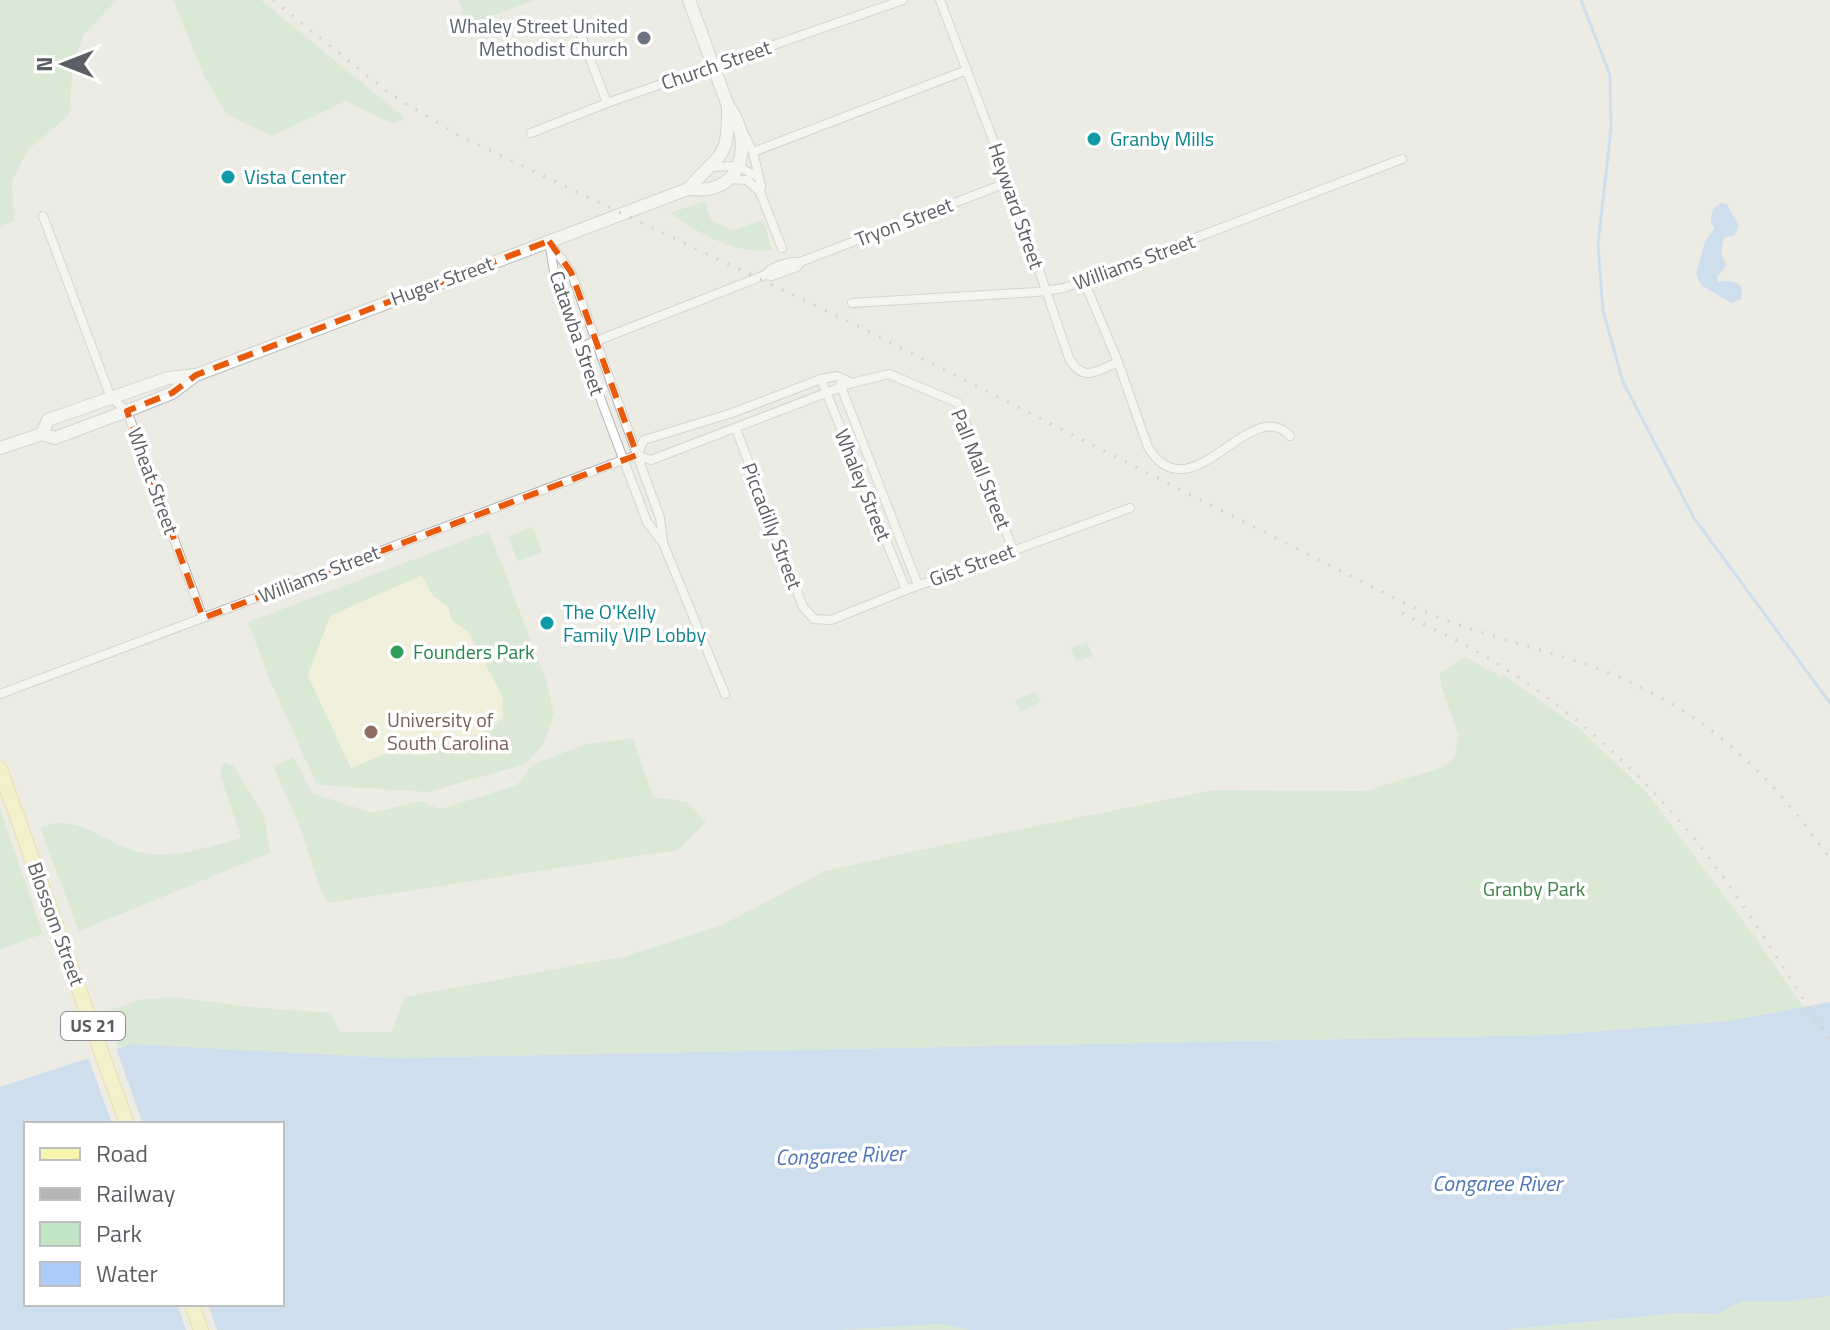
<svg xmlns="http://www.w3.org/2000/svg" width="1830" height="1330" font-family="'Titillium Web',sans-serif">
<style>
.green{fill:#c3e3c6}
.sand{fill:#f7f3d5}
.water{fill:#aaccf7;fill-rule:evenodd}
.pier{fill:#edece4}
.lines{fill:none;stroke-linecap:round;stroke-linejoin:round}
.stream{stroke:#aaccf7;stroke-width:3}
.street-casing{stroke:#b4b5ba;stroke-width:10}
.secondary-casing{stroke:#b5b7bd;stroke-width:14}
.primary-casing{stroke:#e5d065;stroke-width:16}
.street{stroke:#fff;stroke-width:8}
.secondary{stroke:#fff;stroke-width:12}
.primary{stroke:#f8f5ae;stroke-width:14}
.rail{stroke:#b4b5b5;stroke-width:3;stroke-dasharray:2 10;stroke-linecap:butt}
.marked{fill:none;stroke:#e8590c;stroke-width:6;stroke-dasharray:16 10;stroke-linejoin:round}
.worship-dot{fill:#6b7280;stroke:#fff;stroke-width:3}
.culture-dot{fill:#0f9aa8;stroke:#fff;stroke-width:3}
.leisure-dot{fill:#2e9e5b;stroke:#fff;stroke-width:3}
.education-dot{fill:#8d6e63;stroke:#fff;stroke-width:3}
.labels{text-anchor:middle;stroke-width:7;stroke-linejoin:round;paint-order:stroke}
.shield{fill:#fff;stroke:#8d8e92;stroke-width:2}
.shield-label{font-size:18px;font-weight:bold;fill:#5c5e63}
.worship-label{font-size:20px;fill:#5b616d;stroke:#fff;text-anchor:end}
.street-label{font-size:20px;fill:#5c5e63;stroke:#fff}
.culture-label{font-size:20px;fill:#0d838f;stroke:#fff;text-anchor:start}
.leisure-label{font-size:20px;fill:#27864d;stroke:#fff;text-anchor:start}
.education-label{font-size:20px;fill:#785e54;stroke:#fff;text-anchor:start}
.park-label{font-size:20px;fill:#3d8248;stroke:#fff}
.water-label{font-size:22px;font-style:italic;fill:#4e76b9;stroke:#fff}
</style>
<rect width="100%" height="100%" fill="#edece4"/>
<g class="green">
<polygon points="0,0 117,0 84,34 73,64 69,115 28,150 12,181 14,221 0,226"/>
<polygon points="173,0 261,0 405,118 393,124 346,101 272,136 227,115 205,78"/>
<polygon points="459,0 535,0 467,25"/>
<path d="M705,201L711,220L732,230L763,220L772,250C739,256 697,233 670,213Z"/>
<polygon points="533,527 542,552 517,561 508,536"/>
<polygon points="489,531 547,683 554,714 544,744 526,764 428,792 317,785 271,683 248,622"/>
<polygon points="1087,642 1093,656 1076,662 1071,648"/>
<polygon points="1465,657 1502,677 1503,674 1580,729 1647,793 1756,938 1803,1007 1728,1021 1550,1035 394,1058 132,1044 119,1048 107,1011 140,1000 174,997 251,1007 330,1013 341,1032 392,1032 404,997 626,956 722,925 825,871 915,851 1213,790 1365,791 1441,768 1454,758 1459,737 1441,686 1440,673"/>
<polygon points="1035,691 1041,702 1020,712 1015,701"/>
<polygon points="633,738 653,797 687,802 706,822 678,850 328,903 318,884 302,832 273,766 294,757 312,793 372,813 419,801 440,809 517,785 533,764 587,744"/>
<path d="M223,762L233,765L264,816L270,853L79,931L40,828C75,811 105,843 138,852C172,860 209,847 241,838L220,774Z"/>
<polygon points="0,809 43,934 0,949"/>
<polygon points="1830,1296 1830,1330 1502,1330 1679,1313 1716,1314 1743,1301 1794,1301"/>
<polygon points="940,1324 969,1330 841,1330"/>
</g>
<polygon class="sand" points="422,575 432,595 448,607 452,620 468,632 503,697 503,717 493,728 423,755 385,754 351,768 308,676 330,616"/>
<g class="water">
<path d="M1721,203L1727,204L1739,226L1734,236L1724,237L1721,254L1727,265L1717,277L1718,282C1726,280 1737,280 1742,288L1741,299L1731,303L1701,285L1696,274L1705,241L1714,229C1708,219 1711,208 1721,203Z"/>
<path d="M1830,1002V1296L1794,1301H1743L1716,1314L1679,1313L1502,1330H969L940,1324L841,1330H0V1087L132,1044L394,1058L1550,1035L1728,1021ZM26,1124H282V1304H26Z"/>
</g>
<g class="pier">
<polygon points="115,1045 143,1124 112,1124 87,1054"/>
<polygon points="177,1304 208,1304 217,1330 186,1330"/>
</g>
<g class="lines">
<polyline class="stream" points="1581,0 1610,75 1611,129 1598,244 1603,311 1623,382 1694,518 1830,703"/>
<defs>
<g id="street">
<path d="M940,0L1009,182L1069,358C1083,383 1097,371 1118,362"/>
<polyline points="577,25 607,103"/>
<polyline points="743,132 753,152 761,186 760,192 782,248"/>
<polyline points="531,133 607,103 903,0"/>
<polyline points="753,152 967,70"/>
<polyline points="712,167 737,166 758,177"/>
<polyline points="729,179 747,180 760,192"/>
<polyline points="43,216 111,398 127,411 203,618"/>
<polyline points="549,241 555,278 647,522 663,543 725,694"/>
<polyline points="552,246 571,272 660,518 663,542"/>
<polyline points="765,275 772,276 797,267 800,262"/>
<path d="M1084,281L1118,362L1148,447C1191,518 1251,392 1290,436"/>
<polyline points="852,303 1037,292 1064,288 1402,159"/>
<path d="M581,347L765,275C772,266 789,261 800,262L1009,182"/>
<polyline points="821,379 906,590"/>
<polyline points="840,384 918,585"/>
<polyline points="736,429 803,607 814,619 831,620 906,590 1130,508"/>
<polyline points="637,455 651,460 852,383 889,374 958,403 1013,550"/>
<polyline points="0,694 623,460 637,455 644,440 732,413 821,379 837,376 852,383"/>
</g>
<g id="secondary">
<path d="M688,189C721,152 729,160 728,106"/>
<path d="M42,434L48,420L168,378L196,375L688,189C694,189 702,190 708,189C749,182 749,131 728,106L689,0"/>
<polyline points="0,448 42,434 55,438 127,411 172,393 196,375"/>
</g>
<g id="primary">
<polyline points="0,769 127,1124"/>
<polyline points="192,1304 201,1330"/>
</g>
</defs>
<use href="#street" class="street-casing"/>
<use href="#secondary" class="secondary-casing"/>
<use href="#primary" class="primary-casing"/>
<use href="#street" class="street"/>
<use href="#secondary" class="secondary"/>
<use href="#primary" class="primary"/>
<g class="rail">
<path d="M273,0L390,94L460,136L854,324L1400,601C1420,610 1441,619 1462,626C1512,643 1565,655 1614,675C1711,716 1770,774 1830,859"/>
<path d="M1402,613C1427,626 1453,638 1478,652C1553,696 1621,753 1678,819C1736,887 1781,966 1830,1040"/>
</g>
</g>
<path d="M0 0H1830V1330H0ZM549,241L571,272L637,455L203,618L127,411L172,393L196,375Z" fill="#edece4" fill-opacity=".55" fill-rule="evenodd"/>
<path class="marked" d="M549,241L571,272L637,455L203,618L127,411L172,393L196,375Z"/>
<circle class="worship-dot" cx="644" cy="38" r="8"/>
<g class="culture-dot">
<circle cx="1094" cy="139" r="8"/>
<circle cx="228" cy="177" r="8"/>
<circle cx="547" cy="623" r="8"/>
</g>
<circle class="leisure-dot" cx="397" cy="652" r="8"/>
<circle class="education-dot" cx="371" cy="732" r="8"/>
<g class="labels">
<rect class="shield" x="61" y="1012" width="64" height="28" rx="6"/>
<g class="shield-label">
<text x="93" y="1032">US 21</text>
</g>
<g class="worship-label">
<text x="628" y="33">Whaley Street United<tspan x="628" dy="23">Methodist Church</tspan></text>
</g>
<g class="street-label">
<text transform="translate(716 65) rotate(-19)" y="7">Church Street</text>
<text transform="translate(1016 206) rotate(71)" y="7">Heyward Street</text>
<text transform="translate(904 222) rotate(-21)" y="7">Tryon Street</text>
<text transform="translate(1134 262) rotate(-20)" y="7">Williams Street</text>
<text transform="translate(442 281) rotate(-20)" y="7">Huger Street</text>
<text transform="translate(577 333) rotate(71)" y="7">Catawba Street</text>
<text transform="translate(981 469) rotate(68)" y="7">Pall Mall Street</text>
<text transform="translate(153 481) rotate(70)" y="7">Wheat Street</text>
<text transform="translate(863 485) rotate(68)" y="7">Whaley Street</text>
<text transform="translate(772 526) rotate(69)" y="7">Piccadilly Street</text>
<text transform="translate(972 565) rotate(-20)" y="7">Gist Street</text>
<text transform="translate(319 574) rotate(-21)" y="7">Williams Street</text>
<text transform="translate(56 924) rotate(70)" y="7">Blossom Street</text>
</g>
<g class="culture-label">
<text x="1110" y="146">Granby Mills</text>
<text x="244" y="184">Vista Center</text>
<text x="563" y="619">The O'Kelly<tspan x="563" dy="23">Family VIP Lobby</tspan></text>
</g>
<g class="leisure-label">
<text x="413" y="659">Founders Park</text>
</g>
<g class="education-label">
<text x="387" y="727">University of<tspan x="387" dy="23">South Carolina</tspan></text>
</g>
<g class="park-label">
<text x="1534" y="896">Granby Park</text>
</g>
<g class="water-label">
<text transform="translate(840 1155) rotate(-2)" y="8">Congaree River</text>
<text x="1497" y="1191">Congaree River</text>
</g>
</g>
<rect x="24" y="1122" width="260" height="184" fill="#ffffff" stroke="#bebfc1" stroke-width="2"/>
<rect x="40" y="1148" width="40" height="12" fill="#f8f5ae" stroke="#bebfc1" stroke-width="2"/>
<text x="96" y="1162" font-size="24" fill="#5c5e63">Road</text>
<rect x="40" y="1188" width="40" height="12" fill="#b4b5b5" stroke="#bebfc1" stroke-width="2"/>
<text x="96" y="1202" font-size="24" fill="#5c5e63">Railway</text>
<rect x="40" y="1222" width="40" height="24" fill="#c3e3c6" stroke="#bebfc1" stroke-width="2"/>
<text x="96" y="1242" font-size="24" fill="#5c5e63">Park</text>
<rect x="40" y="1262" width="40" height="24" fill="#aaccf7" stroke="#bebfc1" stroke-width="2"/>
<text x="96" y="1282" font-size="24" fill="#5c5e63">Water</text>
<g transform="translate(64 64) rotate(270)" stroke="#ffffff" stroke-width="6" paint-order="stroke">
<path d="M0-6L14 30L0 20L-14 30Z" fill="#5c5e63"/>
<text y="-12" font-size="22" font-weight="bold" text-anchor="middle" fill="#5c5e63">N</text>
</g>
</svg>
